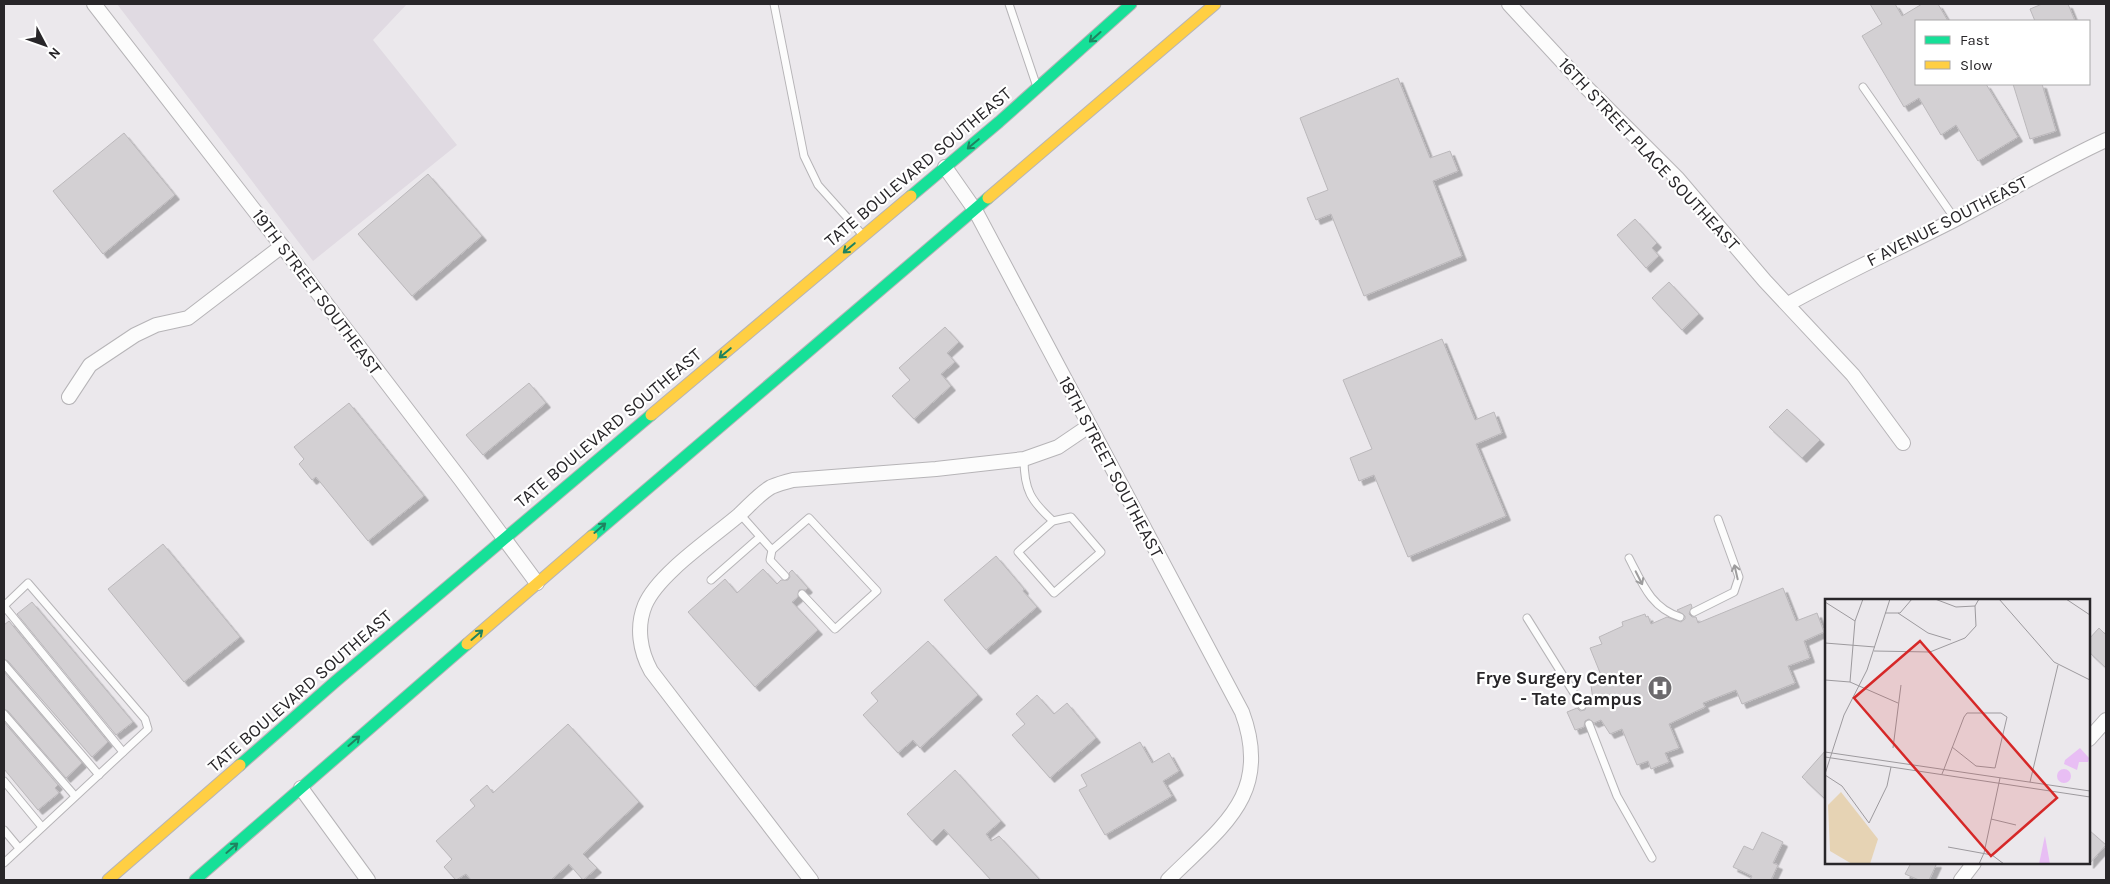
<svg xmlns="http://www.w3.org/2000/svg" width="2110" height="884" font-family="Karla,sans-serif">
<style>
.built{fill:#e0dae2}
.building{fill:#d3d0d3;stroke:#bbb8bb;filter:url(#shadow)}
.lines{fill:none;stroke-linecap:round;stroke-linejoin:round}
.lane-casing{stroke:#b6b4b7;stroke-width:9}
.street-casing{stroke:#b6b4b7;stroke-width:16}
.fast-casing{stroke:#b6b4b7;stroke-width:13}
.slow-casing{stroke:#b6b4b7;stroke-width:13}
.lane{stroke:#fcfcfc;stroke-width:7}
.street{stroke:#fcfcfc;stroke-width:14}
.fast{stroke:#16e098;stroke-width:11}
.slow{stroke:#ffcf43;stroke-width:11}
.oneway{stroke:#1f8360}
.oneway2{stroke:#9d9c9d}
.labels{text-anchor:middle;stroke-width:4.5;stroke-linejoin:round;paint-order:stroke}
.street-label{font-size:18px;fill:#282629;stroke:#fff}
.poi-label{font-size:18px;font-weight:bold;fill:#282629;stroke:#fff;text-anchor:end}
.inset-road{fill:none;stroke:#9d9a9e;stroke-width:1}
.view{fill:#d62828;fill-opacity:0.15;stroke:#d62828;stroke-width:2.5}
.inset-edge{fill:none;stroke:#282629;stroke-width:2.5}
</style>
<defs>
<filter id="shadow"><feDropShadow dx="4.5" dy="4.5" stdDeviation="0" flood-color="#0004"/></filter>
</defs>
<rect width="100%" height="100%" fill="#ebe8ec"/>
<polygon class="built" points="117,4 407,4 373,40 457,145 313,261"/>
<g class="building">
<polygon points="1870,4 1895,4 1902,16 1922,4 1938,4 1948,21 1916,21 1916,84 1986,84 2018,137 1978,161 1956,125 1941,135 1919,98 1904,107 1862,36 1882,24"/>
<polygon points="2042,4 2068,4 2075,21 2035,21 2030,9"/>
<polygon points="1398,78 1430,158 1450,151 1458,171 1433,181 1462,256 1364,296 1331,214 1316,220 1307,198 1328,190 1300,118"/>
<polygon points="2013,84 2042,84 2056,131 2030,139"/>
<polygon points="124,133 175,195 103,254 53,191"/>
<polygon points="428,174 482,236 412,296 358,234"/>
<polygon points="1635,219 1657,243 1652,248 1659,256 1646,268 1617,235"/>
<polygon points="1669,282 1699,314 1682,330 1652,298"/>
<polygon points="945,327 959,342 947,353 955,362 941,374 951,386 914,419 892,396 910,380 899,368"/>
<polygon points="1442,339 1475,420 1494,412 1502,433 1476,444 1506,516 1408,557 1374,475 1359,481 1350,458 1372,449 1343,380"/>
<polygon points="529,383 546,403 483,455 466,435"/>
<polygon points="349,403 424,496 368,541 316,477 312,480 299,464 304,459 294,447"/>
<polygon points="1787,409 1820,440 1802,458 1769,427"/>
<polygon points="163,544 240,637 184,682 108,589"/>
<polygon points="996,556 1024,589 1023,591 1037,607 986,650 944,600"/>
<polygon points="763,569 777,584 781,580 788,580 790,577 789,573 792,570 808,588 806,590 799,590 798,597 792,602 818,630 755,687 688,612 725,579 737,593"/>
<polygon points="1783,588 1796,621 1817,613 1824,632 1804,641 1810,658 1788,666 1795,683 1742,704 1736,690 1703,703 1705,707 1669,724 1679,748 1665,753 1669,762 1651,769 1648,761 1637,765 1622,729 1610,734 1601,720 1594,723 1589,719 1585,721 1584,727 1575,730 1567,712 1577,708 1580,711 1585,710 1587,704 1593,701 1591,685 1603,680 1590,648 1602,644 1599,637 1623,626 1622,622 1645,614 1646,617 1648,616 1651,624 1667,617 1681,622 1685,619 1685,616 1677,610 1691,604 1692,607 1689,614 1692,617 1696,617 1698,623"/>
<polygon points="32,602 133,722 116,735 17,614"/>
<polygon points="9,621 108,742 92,757 8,661 4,659 4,625"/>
<polygon points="2099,628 2106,635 2106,668 2089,652 2089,639"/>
<polygon points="928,641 978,695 920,748 913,740 898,753 863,715 878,701 871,693"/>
<polygon points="4,672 82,763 66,778 8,711 4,709"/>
<polygon points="1037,695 1054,714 1067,703 1096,738 1050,778 1012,735 1025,724 1016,714"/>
<polygon points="4,722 58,785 55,788 59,793 38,810 4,769"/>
<polygon points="568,724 639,802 583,854 597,868 583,880 569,864 551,880 471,880 466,874 456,880 444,867 452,859 436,841 475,806 470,800 487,785 493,793"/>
<polygon points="1140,742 1152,763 1169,753 1179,771 1163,781 1172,796 1105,835 1079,790 1087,786 1081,775"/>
<polygon points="1826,750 1826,800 1802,777"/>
<polygon points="955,770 1001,821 986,834 991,841 999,836 1040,880 991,880 944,829 932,841 907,814"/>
<polygon points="2089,830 2106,845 2089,864"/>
<polygon points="1762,832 1783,842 1773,863 1778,865 1771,880 1750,880 1752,876 1733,867 1744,846 1753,850"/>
<polygon points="1911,863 1937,863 1929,880 1919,880 1905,874"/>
</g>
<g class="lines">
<defs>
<g id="lane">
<polyline points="774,4 804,156 818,185 861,233"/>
<polyline points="1009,4 1036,84"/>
<polyline points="1863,87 1955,219"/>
<path d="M1024,459C1024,490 1031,501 1053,521"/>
<polyline points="740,514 772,550 809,518 877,591 835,629 802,594"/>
<polygon points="1071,517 1101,552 1054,593 1018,552 1053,521"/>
<polyline points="772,550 770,560 785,576"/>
<path d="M1629,558C1642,583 1651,608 1680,617"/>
<polyline points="711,580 760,537"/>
<polyline points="4,606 28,583 145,719 148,729 4,863"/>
<polyline points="4,606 123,752"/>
<polyline points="1694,612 1734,592 1739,577 1718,519"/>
<polyline points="1527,618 1582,706"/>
<polyline points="4,664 99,775"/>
<polyline points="4,714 75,796"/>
<polyline points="1589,724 1617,796 1652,858"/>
<polyline points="4,781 42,827"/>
<polyline points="4,830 19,848"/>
</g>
<g id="street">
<polyline points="94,4 282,246 461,480 537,583"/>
<polyline points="1509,4 1584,85 1678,179 1765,281 1853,375 1903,443"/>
<path d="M945,167L975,210L1242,712C1273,795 1221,827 1168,880"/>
<path d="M1788,304C1842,274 1899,248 1954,220C2005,193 2054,164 2106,140"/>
<polyline points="69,397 90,365 135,335 156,325 188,318 282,246"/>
<polyline points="2089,739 2106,720"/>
<polyline points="301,788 368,880"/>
<path d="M811,880L651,671C640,651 636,627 645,605C658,574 712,538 739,515C749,506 759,494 771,487C778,484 785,482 793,480L936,469L1024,459L1058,447L1089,426"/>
<polyline points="1961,880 1974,863"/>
</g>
<g id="fast">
<polyline points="911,196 999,122 1131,4"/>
<polyline points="592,536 988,198"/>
<polyline points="240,765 336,681 651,415"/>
<polyline points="195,880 467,644"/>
</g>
<g id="slow">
<polyline points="988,198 1215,4"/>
<polyline points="651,415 911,196"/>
<polyline points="467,644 592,536"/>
<polyline points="108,880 240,765"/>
</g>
</defs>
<use href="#lane" class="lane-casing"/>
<use href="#street" class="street-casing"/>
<use href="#fast" class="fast-casing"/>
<use href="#slow" class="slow-casing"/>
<use href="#lane" class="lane"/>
<use href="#street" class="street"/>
<use href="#fast" class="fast"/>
<use href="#slow" class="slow"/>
</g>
<defs><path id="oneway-shaft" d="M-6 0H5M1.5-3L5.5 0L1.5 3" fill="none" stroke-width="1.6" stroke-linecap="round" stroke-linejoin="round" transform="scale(1.25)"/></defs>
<g class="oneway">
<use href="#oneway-shaft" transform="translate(1095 37) rotate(138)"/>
<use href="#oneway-shaft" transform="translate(973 144) rotate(140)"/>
<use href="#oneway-shaft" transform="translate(849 248) rotate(140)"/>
<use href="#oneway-shaft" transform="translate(725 353) rotate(140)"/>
<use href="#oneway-shaft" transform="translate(600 528) rotate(-41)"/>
<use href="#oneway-shaft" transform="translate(477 635) rotate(-41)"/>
<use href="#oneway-shaft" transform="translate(354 741) rotate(-41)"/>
<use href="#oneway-shaft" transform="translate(232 848) rotate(-41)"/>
</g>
<g class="oneway2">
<use href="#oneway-shaft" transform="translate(1736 572) rotate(-103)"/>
<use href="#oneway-shaft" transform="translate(1639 578) rotate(63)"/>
</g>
<defs>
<symbol id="hospital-disc" viewBox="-11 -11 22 22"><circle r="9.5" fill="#6c6a6d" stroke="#fff"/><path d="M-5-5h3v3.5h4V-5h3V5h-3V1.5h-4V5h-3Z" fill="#fff"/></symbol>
</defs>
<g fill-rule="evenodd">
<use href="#hospital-disc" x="1646" y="674" width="28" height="28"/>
</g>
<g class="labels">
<g class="street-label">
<text transform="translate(1649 154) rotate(47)" y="6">16TH STREET PLACE SOUTHEAST</text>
<text transform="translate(918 167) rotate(-40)" y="6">TATE BOULEVARD SOUTHEAST</text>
<text transform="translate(1947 221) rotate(-27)" y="6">F AVENUE SOUTHEAST</text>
<text transform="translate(317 292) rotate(53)" y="6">19TH STREET SOUTHEAST</text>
<text transform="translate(608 428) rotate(-40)" y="6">TATE BOULEVARD SOUTHEAST</text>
<text transform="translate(1111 467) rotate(62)" y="6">18TH STREET SOUTHEAST</text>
<text transform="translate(300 691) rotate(-41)" y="6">TATE BOULEVARD SOUTHEAST</text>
</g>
<g class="poi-label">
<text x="1642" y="684">Frye Surgery Center<tspan x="1642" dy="21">- Tate Campus</tspan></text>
</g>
</g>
<g transform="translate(1825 599)">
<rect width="265" height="265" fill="#ebe8ec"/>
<path d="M16,193L53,240L45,265H27L5,252L3,206Z" fill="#e6d3b4"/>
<path d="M255,149L264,159L263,163H254L252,171L239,165L240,161ZM232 177a7 7 0 1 1 14 0a7 7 0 1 1-14 0ZM220,237L225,265H214L219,241Z" fill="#e8bef4"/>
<path class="inset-road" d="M110,0L131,8L150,7M174,0L229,63L265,81M241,0L265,16M0,3L30,22M60,14H75L87,0M73,14L103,34L126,41M0,44L50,48M49,52L105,53L140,39L151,27L150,7L154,0M0,81L25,83L73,104M25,83L30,22L38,0M68,149L76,86M0,153L265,192M0,158L265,198M0,175L19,116L42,71L65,0M117,175L119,170L139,118L142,114H176L182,118L170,169L151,167L127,148M0,176L17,187L44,224L62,187L66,168M205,183L233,66M166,220L191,226M123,248L167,256L179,265M154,265L159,254L175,179"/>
<path class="view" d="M95,42L232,199L166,257L29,99Z"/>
<rect width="265" height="265" class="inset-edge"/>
</g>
<rect width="2110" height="884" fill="none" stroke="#282629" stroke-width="10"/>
<rect x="1915" y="20" width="175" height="65" fill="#ffffff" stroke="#a9a8a9"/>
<rect x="1925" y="36" width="25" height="8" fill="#16e098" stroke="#a9a8a9"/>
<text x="1960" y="45" font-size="15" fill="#282629">Fast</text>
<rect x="1925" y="61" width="25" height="8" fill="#ffcf43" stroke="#a9a8a9"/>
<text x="1960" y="70" font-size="15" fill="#282629">Slow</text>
<g transform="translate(45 45) rotate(131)" stroke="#ffffff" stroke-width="4" paint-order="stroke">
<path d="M0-4L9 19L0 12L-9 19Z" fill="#282629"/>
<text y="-8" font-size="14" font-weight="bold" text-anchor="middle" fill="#282629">N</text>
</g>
</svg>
